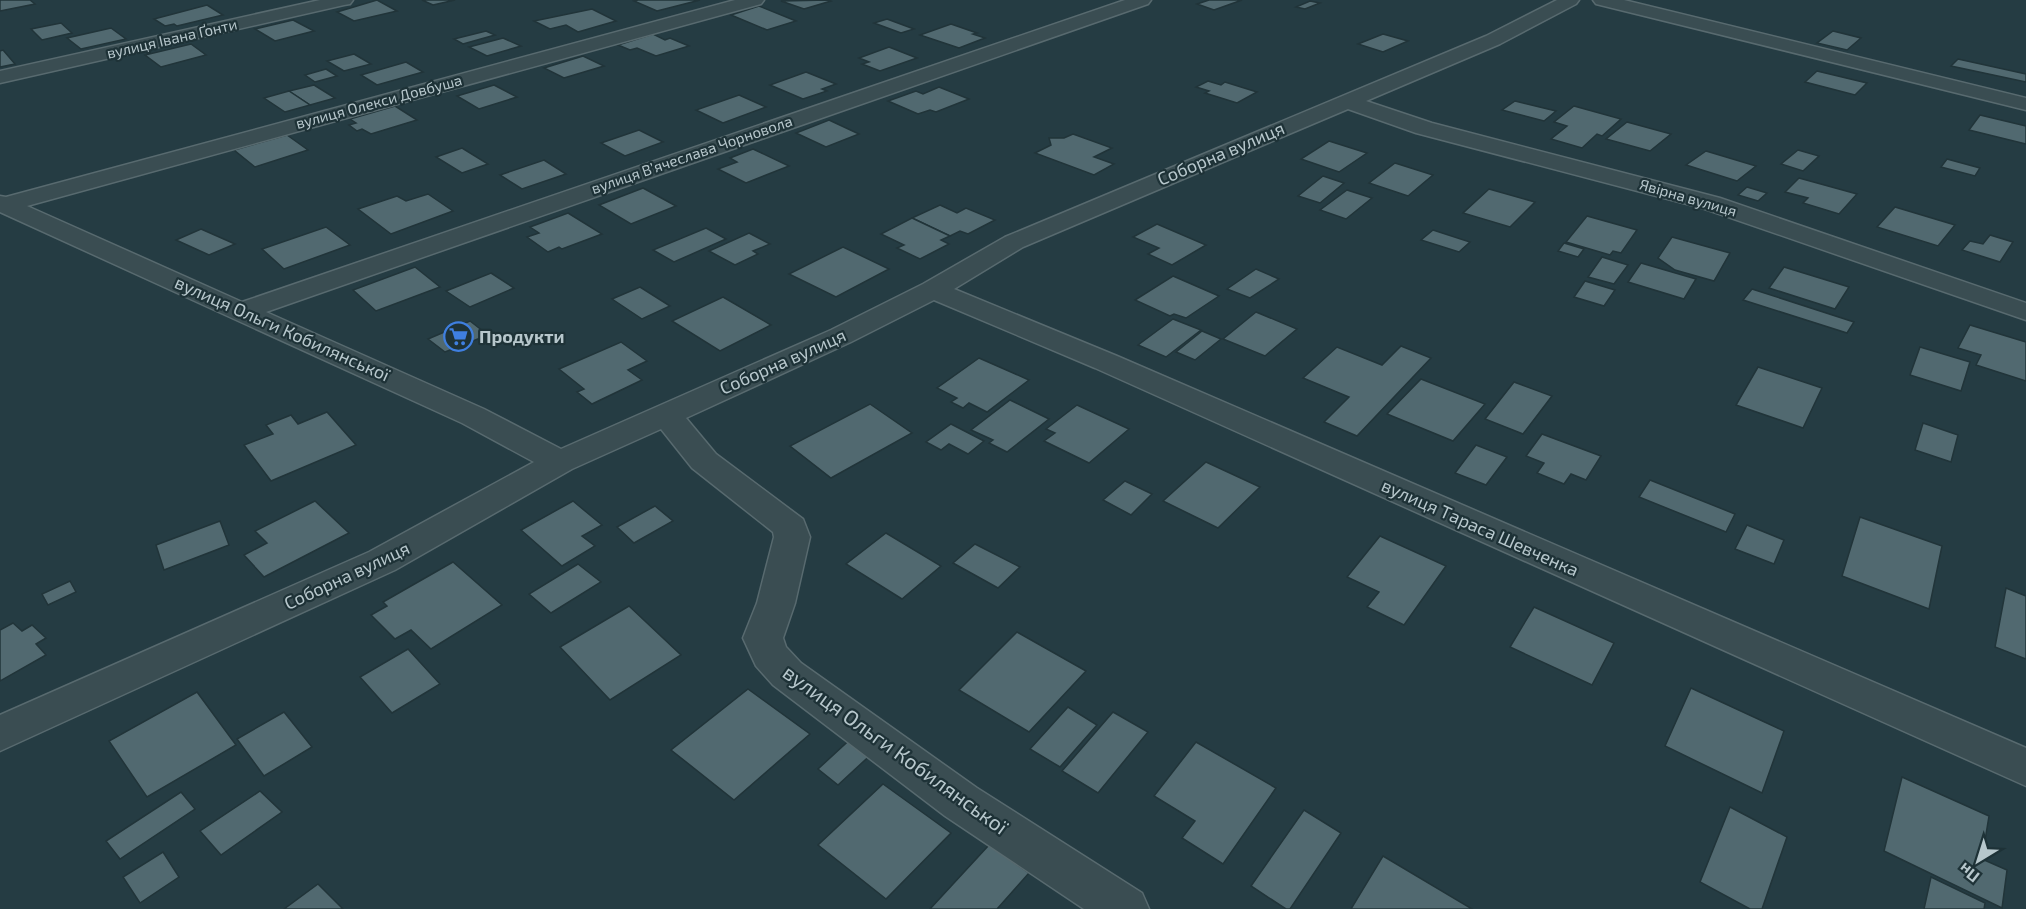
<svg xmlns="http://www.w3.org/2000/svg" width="2026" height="909" font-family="'Exo 2',sans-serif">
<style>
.building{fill:#516970;stroke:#213439;stroke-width:1.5}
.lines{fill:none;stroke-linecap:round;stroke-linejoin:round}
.minor-casing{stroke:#586a6f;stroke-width:3}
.minor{fill:#3a4d52;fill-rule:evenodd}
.labels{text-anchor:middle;stroke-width:4.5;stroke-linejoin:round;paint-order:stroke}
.far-street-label{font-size:15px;fill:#b7c7cc;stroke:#1e3237}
.street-label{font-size:18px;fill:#b7c7cc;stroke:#1e3237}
.poi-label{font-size:18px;font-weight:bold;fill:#b7c7cc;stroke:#1e3237;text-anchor:start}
.near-street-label{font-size:21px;fill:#b7c7cc;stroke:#1e3237}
</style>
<rect width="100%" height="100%" fill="#253c43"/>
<g class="building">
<polygon points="0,0 30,0 35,4 0,11"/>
<polygon points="377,0 397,11 354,21 337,12"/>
<polygon points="422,0 455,0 433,5"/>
<polygon points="638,0 700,0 657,11 634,1"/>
<polygon points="829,0 831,1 804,9 781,1"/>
<polygon points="1209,0 1242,0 1214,10 1197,4"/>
<polygon points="1310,1 1320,3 1305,9 1296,7"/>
<polygon points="207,5 223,15 177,26 174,24 165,26 154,19"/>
<polygon points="759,6 796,21 767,30 731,15"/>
<polygon points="592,9 616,21 578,32 566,25 550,29 534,21"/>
<polygon points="887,19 914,29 901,33 874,23"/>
<polygon points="293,20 314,31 275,41 255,29"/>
<polygon points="61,23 72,33 42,40 31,29"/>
<polygon points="951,24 977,33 973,34 985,38 959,48 920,35"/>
<polygon points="111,28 126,39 81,49 67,38"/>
<polygon points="486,31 495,35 463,44 454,39"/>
<polygon points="1833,31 1861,38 1847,50 1817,43"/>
<polygon points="653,34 665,40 670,38 689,46 656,56 637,48 630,50 618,45"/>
<polygon points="1383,34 1408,41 1383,52 1358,44"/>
<polygon points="503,38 521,46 487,56 469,47"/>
<polygon points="191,44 206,55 161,67 145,55"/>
<polygon points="889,47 917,58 880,71 862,64 869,62 859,58"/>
<polygon points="3,50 15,64 0,67 0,51"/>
<polygon points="354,54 371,64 344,71 327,61"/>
<polygon points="583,56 604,66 564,78 544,68"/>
<polygon points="1958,59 2026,74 2026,82 1951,66"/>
<polygon points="406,62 423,72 377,85 361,75"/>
<polygon points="326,69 337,76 315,82 305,75"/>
<polygon points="1817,71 1867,83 1855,95 1805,82"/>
<polygon points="806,72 836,84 822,89 827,91 803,99 770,85"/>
<polygon points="1208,81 1221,85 1225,82 1257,92 1237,103 1205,93 1209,91 1196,87"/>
<polygon points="314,85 335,98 310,105 289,91"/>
<polygon points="494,85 517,97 479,109 457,96"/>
<polygon points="939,87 969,99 936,112 930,110 918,114 888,101 916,91 923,94"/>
<polygon points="289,91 310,105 285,112 264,98"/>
<polygon points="739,95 766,107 723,123 696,110"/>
<polygon points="1515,101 1556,111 1544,121 1502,110"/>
<polygon points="395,106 417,120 371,134 362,129 357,131 349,125 356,123 350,119"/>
<polygon points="1574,106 1621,119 1602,136 1597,134 1582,148 1551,139 1567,126 1554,122"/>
<polygon points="1980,115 2026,126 2026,144 1969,130"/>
<polygon points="829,120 859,134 826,147 796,133"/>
<polygon points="1627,122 1671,134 1650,151 1606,139"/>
<polygon points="639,130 663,142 625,156 601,143"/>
<polygon points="1073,134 1112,148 1094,157 1114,164 1094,175 1035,153 1051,145 1049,138 1064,138"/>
<polygon points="287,135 308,150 255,167 234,150"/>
<polygon points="1329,141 1367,153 1339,172 1301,159"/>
<polygon points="462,148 488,164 462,173 436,157"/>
<polygon points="753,149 789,166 746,183 718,169 737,162 730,158"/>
<polygon points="1798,150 1819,156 1803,171 1781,164"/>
<polygon points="1706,151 1756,166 1737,181 1686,165"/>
<polygon points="1947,159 1980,168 1975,176 1941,167"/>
<polygon points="544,160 566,174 522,189 500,175"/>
<polygon points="1395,163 1433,175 1408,196 1369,183"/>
<polygon points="1323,176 1344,183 1320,203 1298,196"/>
<polygon points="1799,178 1857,194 1839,214 1803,203 1808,198 1785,192"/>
<polygon points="1747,187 1767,193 1758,201 1738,195"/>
<polygon points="643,188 676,206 631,224 599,205"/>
<polygon points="1489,189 1535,202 1510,227 1463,213"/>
<polygon points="1347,190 1372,198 1346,219 1320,210"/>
<polygon points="428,194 453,211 391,234 358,209 397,196 406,201"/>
<polygon points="940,205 957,213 966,208 995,220 968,234 960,231 950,236 912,218"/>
<polygon points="1895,207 1955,225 1938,246 1877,227"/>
<polygon points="568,213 602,234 562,249 559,247 548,252 527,237 539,233 530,227"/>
<polygon points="1587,216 1637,230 1621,253 1613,251 1610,255 1566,242"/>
<polygon points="912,218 950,236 941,240 949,244 920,259 897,248 904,245 881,234"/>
<polygon points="1157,224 1206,245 1172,265 1148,254 1159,248 1133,237"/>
<polygon points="326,227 350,245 284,269 262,249"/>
<polygon points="706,228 726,239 674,262 653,250"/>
<polygon points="201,229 235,244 209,255 176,240"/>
<polygon points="1433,230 1470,242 1459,252 1421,240"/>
<polygon points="749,233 770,244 753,251 758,254 735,265 709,251"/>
<polygon points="1990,235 2013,242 2000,262 1962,250 1970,241 1983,244"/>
<polygon points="1672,237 1730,253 1714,281 1675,270 1658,258"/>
<polygon points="1564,243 1584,249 1578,257 1558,251"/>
<polygon points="843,247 889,269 836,297 789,274"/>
<polygon points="1602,257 1628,265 1614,284 1588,277"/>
<polygon points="1641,263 1696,279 1684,299 1628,282"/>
<polygon points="415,267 440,287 376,311 353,290"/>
<polygon points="1784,267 1849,287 1835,309 1769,288"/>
<polygon points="1256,269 1279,279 1250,298 1227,289"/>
<polygon points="491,273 514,288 470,307 446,291"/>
<polygon points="1173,276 1219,296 1186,318 1174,314 1170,316 1135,300"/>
<polygon points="1585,281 1615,290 1604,306 1574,297"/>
<polygon points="640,287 670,306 642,319 612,299"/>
<polygon points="1752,289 1854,322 1847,333 1743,300"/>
<polygon points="723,297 771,325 720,351 672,321"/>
<polygon points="1256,312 1297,329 1265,356 1223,339"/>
<polygon points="1173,319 1201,330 1166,357 1138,345"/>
<polygon points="470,321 488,335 445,352 428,339"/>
<polygon points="1970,325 2026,342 2026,381 1976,365 1981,355 1958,348"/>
<polygon points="1202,331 1221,339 1195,360 1176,352"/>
<polygon points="621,342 647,361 628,370 642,380 592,404 577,392 584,389 559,369"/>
<polygon points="1401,346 1431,358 1357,436 1324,422 1349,397 1303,378 1337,347 1382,365"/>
<polygon points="1920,347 1970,362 1961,391 1910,375"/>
<polygon points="979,358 1029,380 987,412 969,403 963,408 951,402 957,398 937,388"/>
<polygon points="1758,367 1822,388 1803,428 1736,405"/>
<polygon points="1421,379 1485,404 1453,441 1387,414"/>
<polygon points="1514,382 1552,396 1523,434 1485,419"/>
<polygon points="1010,400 1049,419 1007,452 989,443 993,440 971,430"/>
<polygon points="870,404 912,433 831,478 790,446"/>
<polygon points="1077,405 1129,429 1089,463 1044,441 1055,433 1046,429"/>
<polygon points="327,412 356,445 271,481 244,445 273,434 266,425 291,415 298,424"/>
<polygon points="1923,423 1958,435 1951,462 1915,450"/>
<polygon points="951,424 984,441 968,454 949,444 941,450 926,442"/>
<polygon points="1542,434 1601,456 1586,480 1571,474 1564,484 1537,473 1544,463 1526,456"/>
<polygon points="1476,445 1507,457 1486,485 1455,473"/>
<polygon points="1206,462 1260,487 1218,528 1163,501"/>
<polygon points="1650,480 1735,514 1726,532 1639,497"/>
<polygon points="1125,481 1152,494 1131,515 1103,500"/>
<polygon points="315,501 349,533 264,577 244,555 267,543 255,531"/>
<polygon points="573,501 602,525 582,536 595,546 562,566 521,530"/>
<polygon points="655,506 673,521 634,543 617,527"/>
<polygon points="1860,517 1942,546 1929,609 1842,576"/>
<polygon points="220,521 229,545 164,570 156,545"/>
<polygon points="1747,525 1784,540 1774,564 1735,549"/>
<polygon points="886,533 941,566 902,599 846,564"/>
<polygon points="1380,536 1446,566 1404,625 1367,607 1379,592 1347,577"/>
<polygon points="975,544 1020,567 998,588 953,563"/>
<polygon points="453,562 502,605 431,649 411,630 395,639 371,615 387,606 383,602"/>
<polygon points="578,564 601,582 551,613 529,594"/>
<polygon points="70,581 76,592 48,605 42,594"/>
<polygon points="2006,588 2026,596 2026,659 1995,647"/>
<polygon points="629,606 681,655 610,700 560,647"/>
<polygon points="1534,607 1614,643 1592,685 1510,647"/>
<polygon points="13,623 22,631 32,625 46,638 36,644 46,655 0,681 0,630"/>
<polygon points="1017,632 1086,671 1029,732 959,690"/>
<polygon points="408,649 440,684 392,713 360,677"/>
<polygon points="1691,688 1784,731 1762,793 1665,746"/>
<polygon points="748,689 810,734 734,800 671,750"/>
<polygon points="197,692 236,745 147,797 109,741"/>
<polygon points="1068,707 1097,725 1060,767 1030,749"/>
<polygon points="284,712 312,747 264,776 237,739"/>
<polygon points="1113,712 1148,732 1098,793 1062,771"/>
<polygon points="856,734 877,749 838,785 818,769"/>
<polygon points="1196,742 1276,788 1223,864 1182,838 1195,821 1154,796"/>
<polygon points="1902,777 1989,816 1982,859 2007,870 2002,908 1884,851"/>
<polygon points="883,784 951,833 886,899 818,845"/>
<polygon points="260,791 282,812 221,855 200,831"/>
<polygon points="181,792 195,809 120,859 106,841"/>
<polygon points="1730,807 1787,837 1762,909 1750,909 1700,882"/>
<polygon points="1304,810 1341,833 1290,909 1286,909 1251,886"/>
<polygon points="989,845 1029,873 997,909 930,909"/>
<polygon points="163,852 179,877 140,903 123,877"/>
<polygon points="1383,856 1472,909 1351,909"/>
<polygon points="1931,877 1985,903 1984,909 1924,909"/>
<polygon points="318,884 343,909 284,909"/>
</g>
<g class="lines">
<defs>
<g id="minor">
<polygon points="320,0 353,0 350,4 344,5 0,83 0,71"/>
<polygon points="735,0 764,0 761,4 27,206 242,302 1125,0 1151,0 1148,4 266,312 484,409 561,449 831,330 923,284 1005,237 1486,36 1557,0 1579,0 1576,4 1500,44 1366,101 1432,123 1720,198 2026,303 2026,320 1702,208 1416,133 1348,109 1023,247 954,289 1117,356 2026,748 2026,786 1095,368 934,300 851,342 686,418 716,454 803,519 810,537 795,603 783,638 786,647 801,663 977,788 1142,893 1149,909 1084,909 945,816 773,685 756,666 743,638 757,603 774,537 773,532 692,468 661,429 572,469 395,570 0,751 0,715 369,552 534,462 462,423 0,212 0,196 6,197"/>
<polygon points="1593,0 1624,0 2026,98 2026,110 1596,4"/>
</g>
</defs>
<use href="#minor" class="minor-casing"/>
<use href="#minor" class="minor"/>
</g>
<defs>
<symbol id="supermarket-ring" viewBox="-11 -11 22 22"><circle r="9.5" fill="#1e3237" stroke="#3f7fe0" stroke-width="1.5"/><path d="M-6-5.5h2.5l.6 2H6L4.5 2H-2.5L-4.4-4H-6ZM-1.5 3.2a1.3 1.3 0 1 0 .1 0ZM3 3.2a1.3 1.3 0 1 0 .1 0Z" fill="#3f7fe0"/></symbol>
</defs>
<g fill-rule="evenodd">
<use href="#supermarket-ring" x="442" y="320" width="33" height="33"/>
</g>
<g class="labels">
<g class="far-street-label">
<text transform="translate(172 39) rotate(-13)" y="5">вулиця Івана Ґонти</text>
<text transform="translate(379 102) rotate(-15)" y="5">вулиця Олекси Довбуша</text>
<text transform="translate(692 155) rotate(-19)" y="5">вулиця Вʼячеслава Чорновола</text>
<text transform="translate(1688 198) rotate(16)" y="5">Явірна вулиця</text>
</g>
<g class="street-label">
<text transform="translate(1221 154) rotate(-23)" y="6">Соборна вулиця</text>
<text transform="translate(282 329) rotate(24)" y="6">вулиця Ольги Кобилянської</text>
<text transform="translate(783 362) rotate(-24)" y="6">Соборна вулиця</text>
<text transform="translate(1480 528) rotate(24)" y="6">вулиця Тараса Шевченка</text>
<text transform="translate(347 576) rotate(-25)" y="6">Соборна вулиця</text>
</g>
<g class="poi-label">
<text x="479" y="343">Продукти</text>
</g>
<g class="near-street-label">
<text transform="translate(895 750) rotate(36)" y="7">вулиця Ольги Кобилянської</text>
</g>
</g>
<g transform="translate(1978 861) rotate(218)" stroke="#1e3237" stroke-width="4.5" paint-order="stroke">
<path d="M0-4.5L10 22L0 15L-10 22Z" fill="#b7c7cc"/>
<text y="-9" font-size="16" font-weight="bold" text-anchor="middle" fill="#b7c7cc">Пн</text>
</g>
</svg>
